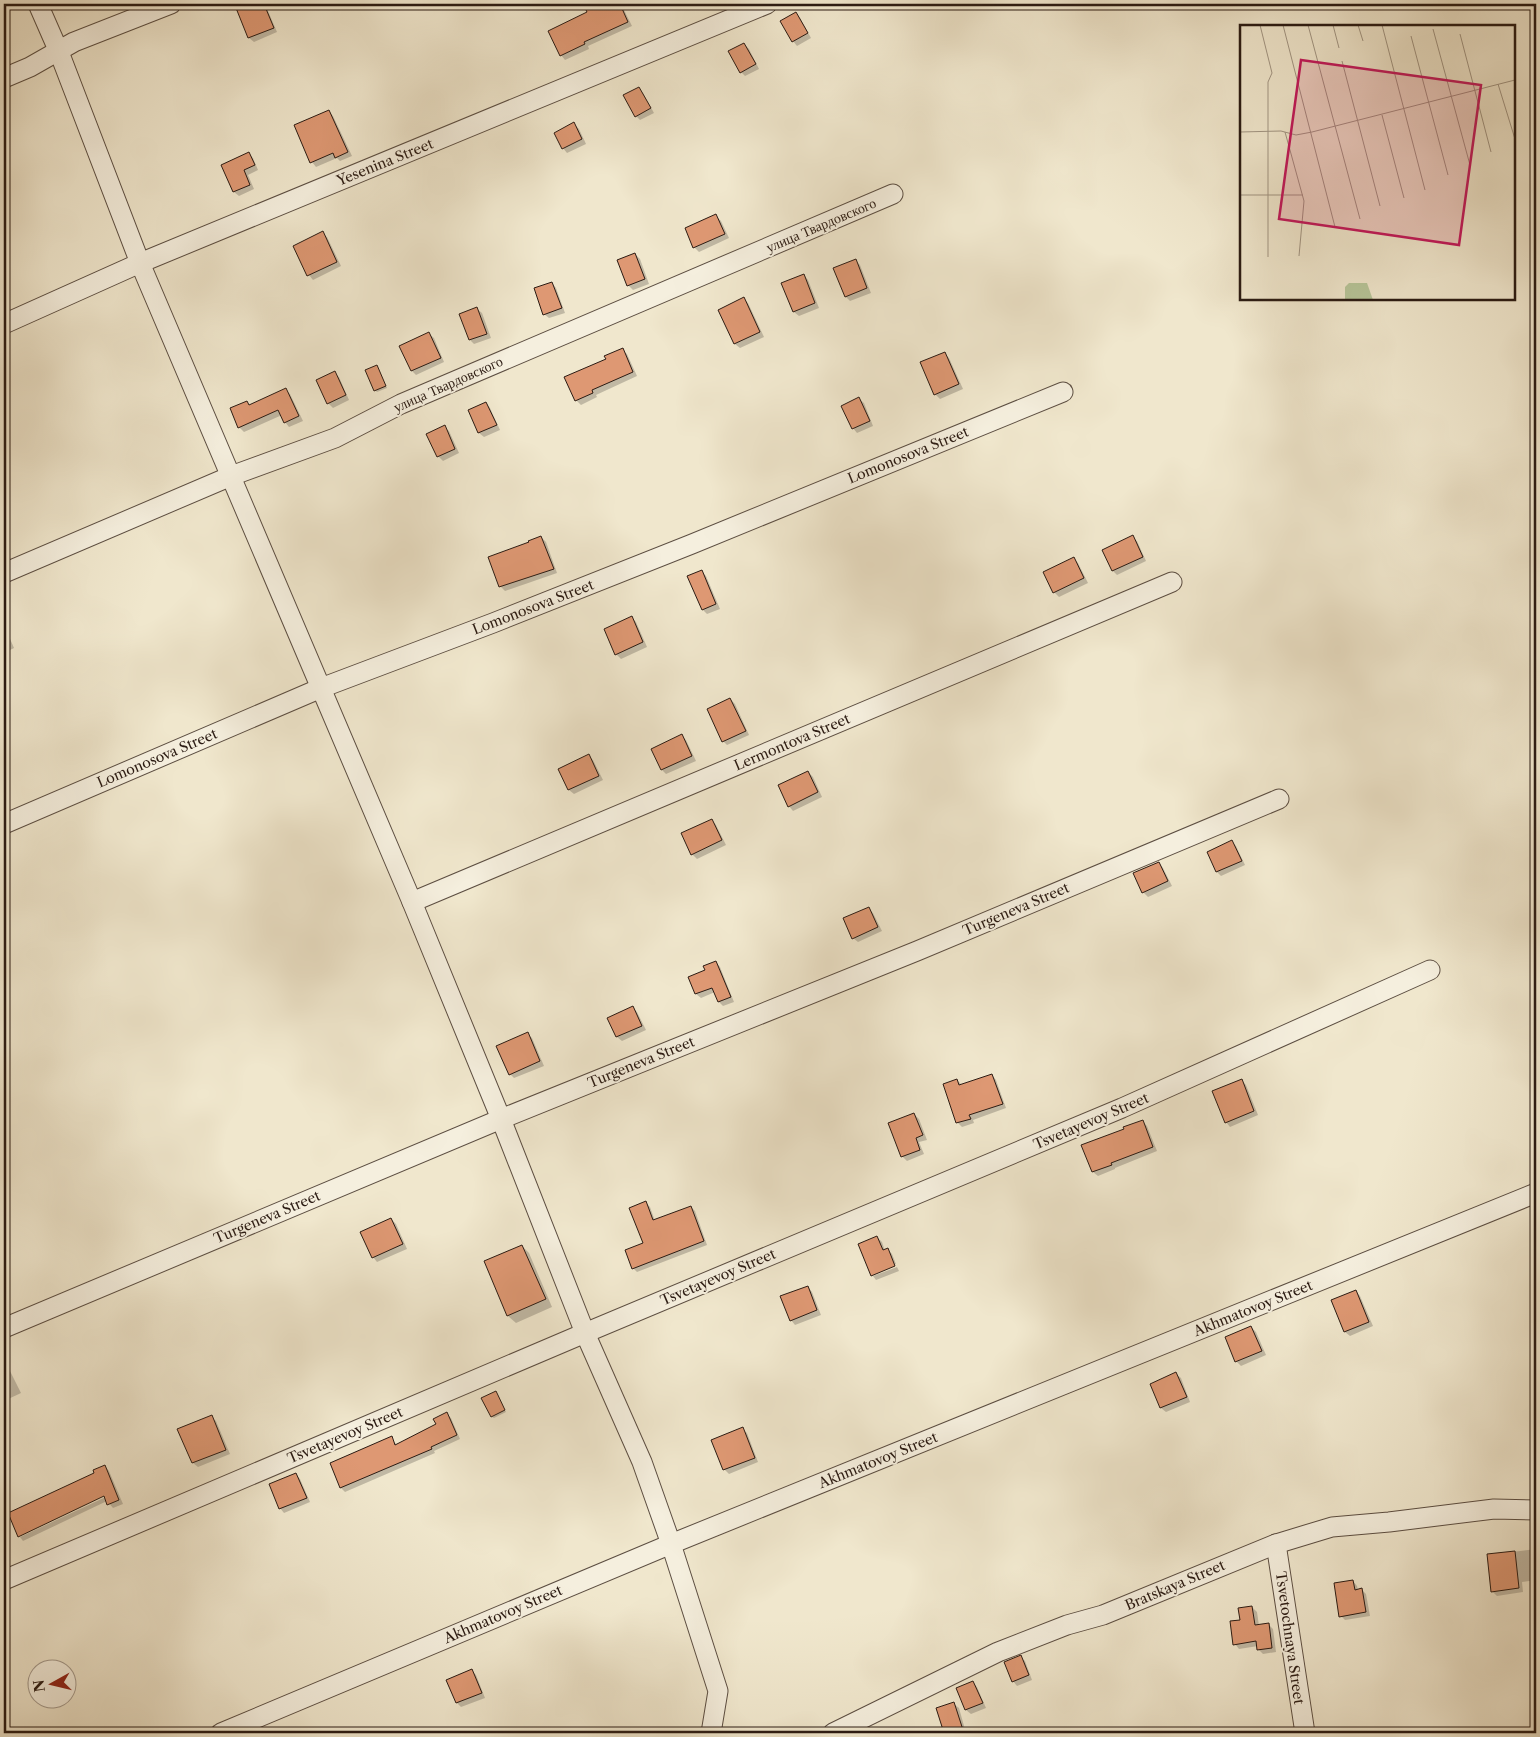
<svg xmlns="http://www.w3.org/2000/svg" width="1540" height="1737" font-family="'Libre Caslon Text',serif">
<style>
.shadow{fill:#0003}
.building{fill:#de9873;stroke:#2b1b13}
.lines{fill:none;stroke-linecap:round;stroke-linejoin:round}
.street-casing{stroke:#5c4e42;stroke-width:21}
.street{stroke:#f5efde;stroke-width:19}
.labels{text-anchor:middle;stroke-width:4;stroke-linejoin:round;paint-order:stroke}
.street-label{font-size:14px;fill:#2b1b13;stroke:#f5efde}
.inset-road{fill:none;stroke:#a19583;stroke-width:1}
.view{fill:#c2185b;fill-opacity:0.15;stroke:#c2185b;stroke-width:2.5}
.inset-edge{fill:none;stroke:#2b1b13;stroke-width:2.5}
</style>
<rect width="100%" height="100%" fill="#f0e7cd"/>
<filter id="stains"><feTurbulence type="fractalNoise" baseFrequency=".004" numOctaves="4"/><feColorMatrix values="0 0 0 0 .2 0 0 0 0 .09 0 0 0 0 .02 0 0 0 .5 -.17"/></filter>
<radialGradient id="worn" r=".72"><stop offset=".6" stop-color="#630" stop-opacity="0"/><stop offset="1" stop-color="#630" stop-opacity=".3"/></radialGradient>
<g class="shadow">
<polygon points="248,4 265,4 277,32 254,42 249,38 237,8"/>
<polygon points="331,4 339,4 339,5 328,10 325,7"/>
<polygon points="585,4 621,4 632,26 588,46 589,49 565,60 561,55 588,13"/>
<polygon points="796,14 800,18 811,38 797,46 793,41"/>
<polygon points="744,44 749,49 759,69 745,76 741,72"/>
<polygon points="639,88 643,93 654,113 640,120 636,116"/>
<polygon points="329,111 333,116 352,156 340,161 337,158 316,167 312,162"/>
<polygon points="574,124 579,129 586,144 567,153 563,148"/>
<polygon points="248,153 253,158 258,170 248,175 254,189 239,196 234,192 222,165"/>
<polygon points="716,216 721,221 729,238 699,252 694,247"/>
<polygon points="322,233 327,237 341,266 313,280 309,275"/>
<polygon points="635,254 640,259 649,284 633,290 628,285"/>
<polygon points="855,260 860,265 871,293 850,301 846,297 835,269"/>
<polygon points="804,275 808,280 819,308 799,316 794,312 783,284"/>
<polygon points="552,283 556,288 565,313 549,318 544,314"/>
<polygon points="744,299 748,303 764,337 740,348 735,344 719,310"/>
<polygon points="477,309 482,313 491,338 474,344 470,340"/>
<polygon points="429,334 434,338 444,362 416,375 412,371"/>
<polygon points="622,350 627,354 637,376 596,395 597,397 581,405 576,400 607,359"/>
<polygon points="944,353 949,358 963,389 940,399 935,394"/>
<polygon points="377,366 387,388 377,392 375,390"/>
<polygon points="334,373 339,377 349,400 333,408 328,403"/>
<polygon points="286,390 290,394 303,421 289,427 285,422 282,415 244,432 239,427 247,402 250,406"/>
<polygon points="859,399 864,403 873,426 857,433 853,428"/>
<polygon points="486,403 490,408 500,430 484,437 479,433 470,411"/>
<polygon points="444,427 449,431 459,453 443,461 438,456"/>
<polygon points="541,537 546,542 557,573 505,591 500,586"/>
<polygon points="1132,537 1137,541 1146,561 1117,575 1113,571"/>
<polygon points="1074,559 1078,563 1088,583 1059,597 1054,592 1045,572"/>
<polygon points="701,571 706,576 720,609 707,614 703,610"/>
<polygon points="632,618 636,622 647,647 621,659 616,654"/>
<polygon points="4,625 14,648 4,653"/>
<polygon points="730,699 735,704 749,735 727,745 723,741"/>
<polygon points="682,736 686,740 696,761 666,774 662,770 652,749"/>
<polygon points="589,756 593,760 603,780 574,794 569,790 560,769"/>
<polygon points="808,772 813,777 822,797 793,811 789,806"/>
<polygon points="712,820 716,825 726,845 697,859 692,854"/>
<polygon points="1232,842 1236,846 1245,865 1221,876 1217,872"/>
<polygon points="1159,863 1163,868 1172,886 1148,897 1144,893 1135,874"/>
<polygon points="868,908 873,913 882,931 858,942 853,938"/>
<polygon points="716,962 720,967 734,1002 723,1006 719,1002 715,992 701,998 696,994 707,971"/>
<polygon points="633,1007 637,1012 646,1030 622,1041 617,1037 609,1018"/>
<polygon points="527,1034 532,1038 544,1066 514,1078 510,1074"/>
<polygon points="992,1075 996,1080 1006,1108 973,1120 974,1123 962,1127 958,1123 945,1084 957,1080 962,1085"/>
<polygon points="1242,1081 1246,1085 1258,1115 1230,1127 1226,1122"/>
<polygon points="914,1114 919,1119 927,1140 919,1142 924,1154 907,1161 902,1156"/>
<polygon points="1142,1121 1147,1126 1157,1151 1115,1168 1115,1169 1098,1176 1093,1172 1083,1146 1125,1130"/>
<polygon points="646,1203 650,1207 655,1221 691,1207 695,1211 707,1245 637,1272 633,1268 644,1244"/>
<polygon points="391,1219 396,1224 407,1249 377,1262 373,1257"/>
<polygon points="877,1237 882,1242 885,1251 888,1250 892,1254 896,1264 872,1274 872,1276 872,1275"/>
<polygon points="522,1246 529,1253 552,1307 516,1323 508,1316 485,1262"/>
<polygon points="897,1267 899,1271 876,1280 873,1276"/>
<polygon points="808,1287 812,1292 821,1315 795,1325 791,1320"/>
<polygon points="1356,1291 1360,1296 1373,1326 1350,1336 1345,1332 1332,1301"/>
<polygon points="1251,1327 1256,1332 1266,1355 1241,1366 1236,1361"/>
<polygon points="4,1359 21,1393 4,1401"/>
<polygon points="1176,1374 1181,1378 1190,1402 1166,1412 1161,1408 1151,1384"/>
<polygon points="497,1395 506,1412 494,1418 492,1417"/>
<polygon points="447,1414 451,1418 460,1439 434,1451 435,1453 345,1492 341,1488 331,1464 391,1438 397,1445 437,1425"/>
<polygon points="211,1417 216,1421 230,1454 198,1467 193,1463 179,1430"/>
<polygon points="742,1429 747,1433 758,1462 729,1474 724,1469"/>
<polygon points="105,1466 109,1471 123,1504 113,1508 107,1501 23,1541 20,1537 110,1495 96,1473"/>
<polygon points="296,1474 300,1479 310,1502 284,1513 280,1508"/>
<polygon points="1536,1549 1536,1580 1522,1582 1523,1592 1497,1596 1492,1591 1488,1555"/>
<polygon points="1353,1581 1357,1586 1358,1590 1362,1590 1366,1594 1370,1616 1345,1620 1341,1616"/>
<polygon points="1252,1607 1257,1612 1259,1626 1268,1624 1273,1629 1276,1652 1263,1654 1259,1650 1258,1646 1239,1649 1235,1644 1241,1621"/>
<polygon points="1020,1657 1025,1661 1032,1680 1017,1686 1013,1681"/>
<polygon points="472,1671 476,1675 485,1698 461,1707 457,1703 448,1680"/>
<polygon points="973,1682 977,1687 986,1708 971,1714 966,1710 957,1689"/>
<polygon points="954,1704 959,1708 966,1733 945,1733 938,1709"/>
</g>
<g class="building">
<polygon points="245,4 264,4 274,28 248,38 236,8"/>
<polygon points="583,4 620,4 628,22 584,42 585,44 560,56 548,31 587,12"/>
<polygon points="796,12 808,33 792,42 780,21"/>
<polygon points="744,43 756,64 740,73 728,51"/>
<polygon points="639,87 651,108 635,117 623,95"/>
<polygon points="329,110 348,152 335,158 333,153 310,163 294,125"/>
<polygon points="574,122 582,139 562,149 554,133"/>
<polygon points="249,152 255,165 244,170 250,185 233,192 221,165"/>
<polygon points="716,214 725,234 693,248 685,228"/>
<polygon points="323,231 337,262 307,276 293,246"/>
<polygon points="635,253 645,279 627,286 617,260"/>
<polygon points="856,259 867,288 845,297 833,268"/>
<polygon points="804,274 815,303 793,312 781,283"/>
<polygon points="552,282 562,308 543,315 534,288"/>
<polygon points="744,297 760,332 734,344 718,310"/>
<polygon points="477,307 487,334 469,340 459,314"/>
<polygon points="429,332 441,358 411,371 399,346"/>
<polygon points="623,348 633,372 592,390 593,393 575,401 564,377 606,359 604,356"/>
<polygon points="945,352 959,384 934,395 920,362"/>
<polygon points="377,365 386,386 374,391 365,370"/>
<polygon points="335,371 346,395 327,404 316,380"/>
<polygon points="286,388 299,416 284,423 278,410 238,428 230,408 247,401 249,405"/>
<polygon points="859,397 870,421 852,429 841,406"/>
<polygon points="486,402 497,425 478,433 468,410"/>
<polygon points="445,425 455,449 437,457 426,434"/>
<polygon points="1133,535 1143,557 1112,571 1102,550"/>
<polygon points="541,536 554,569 499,587 488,557 529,542 528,541"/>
<polygon points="1074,557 1084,578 1053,593 1043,572"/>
<polygon points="702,570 716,604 702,610 687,576"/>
<polygon points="632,616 643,642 615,655 604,629"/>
<polygon points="730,698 746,731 722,742 707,709"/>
<polygon points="682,734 692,756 661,770 651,749"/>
<polygon points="589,754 599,776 568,790 558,769"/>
<polygon points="808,771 818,792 788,807 778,785"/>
<polygon points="712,819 722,840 691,855 681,833"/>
<polygon points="1232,840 1242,861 1216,872 1207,852"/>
<polygon points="1159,862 1168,881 1142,893 1133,873"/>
<polygon points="869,907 878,927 852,939 843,918"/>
<polygon points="716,961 731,997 718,1002 712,988 695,994 688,977 705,970 703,966"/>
<polygon points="633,1006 642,1026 616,1037 607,1018"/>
<polygon points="528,1032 540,1061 509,1075 496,1046"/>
<polygon points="992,1074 1003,1104 969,1115 971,1119 956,1123 943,1084 957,1079 959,1085"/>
<polygon points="1242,1079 1254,1111 1225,1123 1212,1091"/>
<polygon points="914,1113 923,1135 916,1138 920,1150 901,1157 888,1123"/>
<polygon points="1143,1120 1153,1147 1111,1163 1112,1165 1092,1172 1081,1145 1124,1129 1123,1127"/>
<polygon points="646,1201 653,1220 691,1206 704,1241 632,1269 625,1250 643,1243 629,1208"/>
<polygon points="391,1218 403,1244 372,1258 360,1232"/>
<polygon points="877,1236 883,1250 888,1248 895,1266 871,1276 858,1244"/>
<polygon points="522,1245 546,1299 507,1316 484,1261"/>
<polygon points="808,1286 817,1310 790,1321 780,1296"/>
<polygon points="1356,1290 1369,1322 1344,1332 1331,1300"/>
<polygon points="1251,1326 1262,1351 1235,1362 1225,1337"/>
<polygon points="1176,1372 1187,1397 1160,1408 1150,1384"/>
<polygon points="496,1391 505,1410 491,1417 481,1398"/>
<polygon points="447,1412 457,1435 431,1447 432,1449 340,1488 330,1463 392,1436 395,1445 436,1424 433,1419"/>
<polygon points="212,1415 226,1450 192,1463 177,1429"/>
<polygon points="743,1427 755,1458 723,1470 711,1440"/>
<polygon points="105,1465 119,1500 107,1505 104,1496 18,1537 8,1513 94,1473 93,1470"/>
<polygon points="296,1473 307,1498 279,1509 269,1484"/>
<polygon points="1515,1551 1519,1588 1491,1592 1487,1554"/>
<polygon points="1353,1580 1355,1590 1362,1588 1366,1612 1339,1617 1334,1583"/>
<polygon points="1252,1606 1255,1625 1269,1623 1272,1648 1257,1650 1256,1641 1233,1645 1230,1621 1240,1620 1238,1608"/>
<polygon points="1021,1655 1029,1675 1012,1682 1004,1662"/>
<polygon points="472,1669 482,1693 456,1703 446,1680"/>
<polygon points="973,1681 983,1703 965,1710 956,1688"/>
<polygon points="954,1702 964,1733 944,1733 936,1708"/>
</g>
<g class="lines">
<defs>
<g id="street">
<polyline points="38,4 59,52 140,263 412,902 501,1119 585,1333 642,1462 671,1544 718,1691 711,1733"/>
<polyline points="4,78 30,67 74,42 171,4"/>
<polyline points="4,324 140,263 767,4"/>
<polyline points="4,573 231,476 335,438 401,404 893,194"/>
<polyline points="4,824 321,688 493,623 692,544 1063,392"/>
<polyline points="412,902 1172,582"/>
<polyline points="4,1328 501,1119 917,951 1279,799"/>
<polyline points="1276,1544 1305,1733"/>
<polyline points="4,1580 585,1333 1122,1108 1430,970"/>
<polyline points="221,1733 671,1544 1536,1193"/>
<polyline points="833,1733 998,1652 1067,1625 1103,1615 1276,1544 1332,1527 1389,1522 1494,1509 1536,1510"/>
</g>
</defs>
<use href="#street" class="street-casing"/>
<use href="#street" class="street"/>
</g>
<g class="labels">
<g class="street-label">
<text transform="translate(385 162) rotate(-22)" y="5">Yesenina Street</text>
<text transform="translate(821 225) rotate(-23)" y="5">улица Твардовского</text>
<text transform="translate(448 384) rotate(-24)" y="5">улица Твардовского</text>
<text transform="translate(908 455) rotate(-22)" y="5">Lomonosova Street</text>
<text transform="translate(533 607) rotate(-21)" y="5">Lomonosova Street</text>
<text transform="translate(792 742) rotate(-23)" y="5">Lermontova Street</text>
<text transform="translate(157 758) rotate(-23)" y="5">Lomonosova Street</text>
<text transform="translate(1016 909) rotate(-23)" y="5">Turgeneva Street</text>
<text transform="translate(641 1062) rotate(-22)" y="5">Turgeneva Street</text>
<text transform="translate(1091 1121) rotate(-23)" y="5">Tsvetayevoy Street</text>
<text transform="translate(267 1217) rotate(-23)" y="5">Turgeneva Street</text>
<text transform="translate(718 1277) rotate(-23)" y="5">Tsvetayevoy Street</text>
<text transform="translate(1253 1308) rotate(-22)" y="5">Akhmatovoy Street</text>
<text transform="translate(345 1435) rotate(-23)" y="5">Tsvetayevoy Street</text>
<text transform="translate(878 1460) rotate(-22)" y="5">Akhmatovoy Street</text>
<text transform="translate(1175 1585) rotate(-23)" y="5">Bratskaya Street</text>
<text transform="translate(503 1614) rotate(-23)" y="5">Akhmatovoy Street</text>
<text transform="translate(1290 1638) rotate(82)" y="5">Tsvetochnaya Street</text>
</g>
</g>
<g transform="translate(1240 25)">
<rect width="275" height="275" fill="#f0e7cd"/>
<path d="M109,258H127L133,275H105V262Z" fill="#b7c69a"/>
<path class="inset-road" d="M20,0L32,48L28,57V232M43,0L95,202M68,0L120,194M93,0L99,23M118,0L123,16M142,0L185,165M193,4L230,140M220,9L251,127M171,11L208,150M102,36L140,181M258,59L275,114M142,90L164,173M0,107L41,106L56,110L72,107L275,55M45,107L64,176L59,231M0,170H63"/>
<path class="view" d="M61,35L241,60L219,220L39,194Z"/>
<rect width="275" height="275" class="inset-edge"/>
</g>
<rect width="1540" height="1737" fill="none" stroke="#f0e7cd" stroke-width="20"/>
<rect x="5" y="5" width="1530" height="1727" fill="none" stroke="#2b1b13" stroke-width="2.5"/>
<rect x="10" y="10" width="1520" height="1717" fill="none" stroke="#2b1b13"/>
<g transform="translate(52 1684) rotate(262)"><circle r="24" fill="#f5efde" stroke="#a49a8d"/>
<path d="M0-4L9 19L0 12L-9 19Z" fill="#8f2418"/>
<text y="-8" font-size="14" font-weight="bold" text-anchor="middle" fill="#2b1b13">N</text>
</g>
<rect width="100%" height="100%" filter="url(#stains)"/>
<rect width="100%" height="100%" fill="url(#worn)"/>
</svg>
